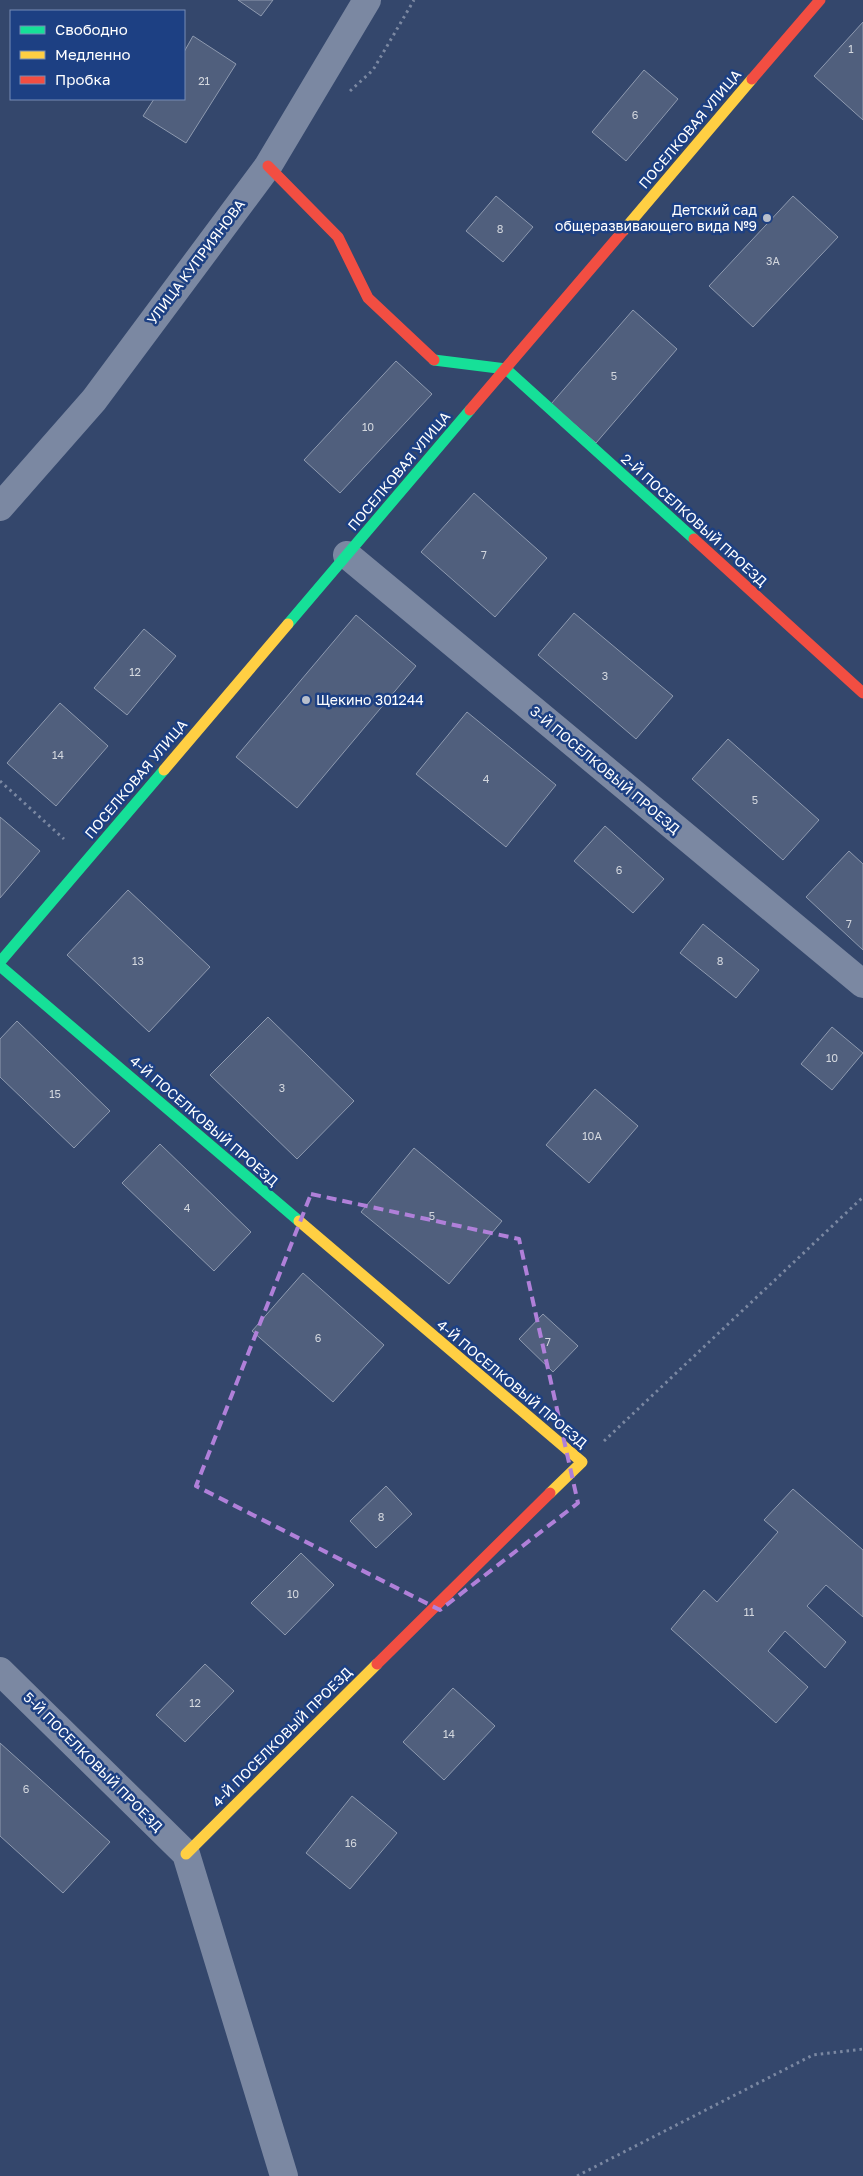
<svg xmlns="http://www.w3.org/2000/svg" width="863" height="2176" font-family="'Golos Text',sans-serif">
<style>
.building{fill:#505f7d;stroke:#8e9ab0}
.lines{fill:none;stroke-linecap:round;stroke-linejoin:round}
.path{stroke:#7b88a2;stroke-width:3;stroke-dasharray:2.5 4;stroke-linecap:butt}
.street{stroke:#7b88a2;stroke-width:28}
.fast{stroke:#16e098;stroke-width:11}
.slow{stroke:#ffcf43;stroke-width:11}
.jam{stroke:#f24e42;stroke-width:11}
.marked{fill:none;stroke:#b080d9;stroke-width:4;stroke-dasharray:10 6;stroke-linejoin:round}
.poi-dot{fill:#b8bfcc;stroke:#1d4083;stroke-width:2}
.labels{text-anchor:middle;stroke-width:5;stroke-linejoin:round;paint-order:stroke}
.number-label{font-size:11px;fill:#d3d7de}
.street-label{font-size:14px;fill:#fff;stroke:#1d4083}
.poi-label{font-size:14px;fill:#fff;stroke:#1d4083;text-anchor:end}
</style>
<rect width="100%" height="100%" fill="#34476c"/>
<g class="building">
<polygon points="238,0 273,0 261,16"/>
<polygon points="863,22 863,120 814,76"/>
<polygon points="193,36 236,64 186,143 143,116 154,99 184,99 184,52"/>
<polygon points="644,70 678,99 626,161 592,132"/>
<polygon points="496,196 533,227 503,262 466,231"/>
<polygon points="793,196 838,237 753,327 709,286"/>
<polygon points="633,310 677,349 596,443 551,404"/>
<polygon points="396,361 432,394 340,493 304,460"/>
<polygon points="474,493 547,558 495,617 421,552"/>
<polygon points="574,613 673,696 636,739 538,655"/>
<polygon points="356,615 416,666 297,808 236,757"/>
<polygon points="144,629 176,656 127,715 94,688"/>
<polygon points="60,703 108,746 56,806 7,763"/>
<polygon points="467,712 556,785 506,847 416,774"/>
<polygon points="728,739 819,820 783,860 692,779"/>
<polygon points="0,817 40,851 0,898"/>
<polygon points="605,826 664,879 633,913 574,861"/>
<polygon points="849,851 863,864 863,950 806,897"/>
<polygon points="128,890 210,967 149,1032 67,955"/>
<polygon points="703,924 759,970 736,998 680,953"/>
<polygon points="268,1017 354,1101 297,1159 210,1075"/>
<polygon points="17,1021 110,1111 74,1148 0,1077 0,1039"/>
<polygon points="832,1027 863,1053 832,1090 801,1064"/>
<polygon points="595,1089 638,1126 589,1183 546,1145"/>
<polygon points="160,1144 251,1232 214,1271 122,1183"/>
<polygon points="414,1148 502,1221 449,1284 361,1212"/>
<polygon points="303,1273 384,1345 333,1402 252,1331"/>
<polygon points="543,1314 578,1346 553,1372 519,1339"/>
<polygon points="386,1486 412,1514 376,1548 350,1521"/>
<polygon points="793,1489 863,1550 863,1617 826,1585 807,1606 846,1642 825,1668 785,1631 768,1651 808,1687 776,1723 671,1629 704,1590 717,1602 778,1532 764,1520"/>
<polygon points="301,1553 334,1585 285,1635 251,1603"/>
<polygon points="205,1664 234,1691 185,1742 156,1715"/>
<polygon points="453,1688 495,1726 444,1780 403,1742"/>
<polygon points="0,1743 110,1842 63,1893 0,1836"/>
<polygon points="352,1796 397,1833 350,1889 306,1853"/>
</g>
<g class="lines">
<g class="path">
<polyline points="350,91 373,70 414,0"/>
<polyline points="0,781 64,839"/>
<polyline points="604,1441 863,1197"/>
<polyline points="577,2176 813,2055 863,2049"/>
</g>
<g class="street">
<polyline points="0,507 94,400 268,166 367,0"/>
<polyline points="347,555 863,984"/>
<polyline points="0,1671 186,1854 284,2176"/>
</g>
<g class="fast">
<polyline points="434,360 506,369 694,539"/>
<polyline points="288,624 470,410"/>
<polyline points="0,962 164,770"/>
<polyline points="0,966 299,1221"/>
</g>
<g class="slow">
<polyline points="623,231 752,79"/>
<polyline points="164,770 288,624"/>
<polyline points="299,1221 582,1462 550,1493"/>
<polyline points="186,1854 377,1664"/>
</g>
<g class="jam">
<polyline points="752,79 820,0"/>
<polyline points="268,166 338,237 368,298 434,360"/>
<polyline points="470,410 623,231"/>
<polyline points="694,539 863,693"/>
<polyline points="377,1664 550,1493"/>
</g>
</g>
<path class="marked" d="M311,1194L519,1239L578,1503L440,1610L196,1486Z"/>
<g class="poi-dot">
<circle cx="767" cy="218" r="5"/>
<circle cx="306" cy="700" r="5"/>
</g>
<g class="labels">
<g class="number-label">
<text x="851" y="53">1</text>
<text x="204" y="85">21</text>
<text x="635" y="119">6</text>
<text x="500" y="233">8</text>
<text x="773" y="265">3А</text>
<text x="614" y="380">5</text>
<text x="368" y="431">10</text>
<text x="484" y="559">7</text>
<text x="135" y="676">12</text>
<text x="605" y="680">3</text>
<text x="58" y="759">14</text>
<text x="486" y="783">4</text>
<text x="755" y="804">5</text>
<text x="619" y="874">6</text>
<text x="849" y="928">7</text>
<text x="138" y="965">13</text>
<text x="720" y="965">8</text>
<text x="832" y="1062">10</text>
<text x="282" y="1092">3</text>
<text x="55" y="1098">15</text>
<text x="592" y="1140">10А</text>
<text x="187" y="1212">4</text>
<text x="432" y="1220">5</text>
<text x="318" y="1342">6</text>
<text x="548" y="1346">7</text>
<text x="381" y="1521">8</text>
<text x="293" y="1598">10</text>
<text x="749" y="1616">11</text>
<text x="195" y="1707">12</text>
<text x="449" y="1738">14</text>
<text x="26" y="1793">6</text>
<text x="351" y="1847">16</text>
</g>
<g class="street-label">
<text transform="translate(690 129) rotate(-50)" y="5">ПОСЕЛКОВАЯ УЛИЦА</text>
<text transform="translate(196 262) rotate(-53)" y="5">УЛИЦА КУПРИЯНОВА</text>
<text transform="translate(399 471) rotate(-50)" y="5">ПОСЕЛКОВАЯ УЛИЦА</text>
<text transform="translate(694 520) rotate(42)" y="5">2-Й ПОСЕЛКОВЫЙ ПРОЕЗД</text>
<text transform="translate(605 770) rotate(40)" y="5">3-Й ПОСЕЛКОВЫЙ ПРОЕЗД</text>
<text transform="translate(136 779) rotate(-50)" y="5">ПОСЕЛКОВАЯ УЛИЦА</text>
<text transform="translate(204 1121) rotate(41)" y="5">4-Й ПОСЕЛКОВЫЙ ПРОЕЗД</text>
<text transform="translate(512 1384) rotate(40)" y="5">4-Й ПОСЕЛКОВЫЙ ПРОЕЗД</text>
<text transform="translate(282 1737) rotate(-45)" y="5">4-Й ПОСЕЛКОВЫЙ ПРОЕЗД</text>
<text transform="translate(93 1762) rotate(45)" y="5">5-Й ПОСЕЛКОВЫЙ ПРОЕЗД</text>
</g>
<g class="poi-label">
<text x="757" y="215">Детский сад<tspan x="757" dy="16">общеразвивающего вида №9</tspan></text>
<text x="316" y="705" text-anchor="start">Щекино 301244</text>
</g>
</g>
<rect x="10" y="10" width="175" height="90" fill="#1d4083" stroke="#778cb5"/>
<rect x="20" y="26" width="25" height="8" fill="#16e098" stroke="#778cb5"/>
<text x="55" y="35" font-size="15" fill="#ffffff">Свободно</text>
<rect x="20" y="51" width="25" height="8" fill="#ffcf43" stroke="#778cb5"/>
<text x="55" y="60" font-size="15" fill="#ffffff">Медленно</text>
<rect x="20" y="76" width="25" height="8" fill="#f24e42" stroke="#778cb5"/>
<text x="55" y="85" font-size="15" fill="#ffffff">Пробка</text>
</svg>
